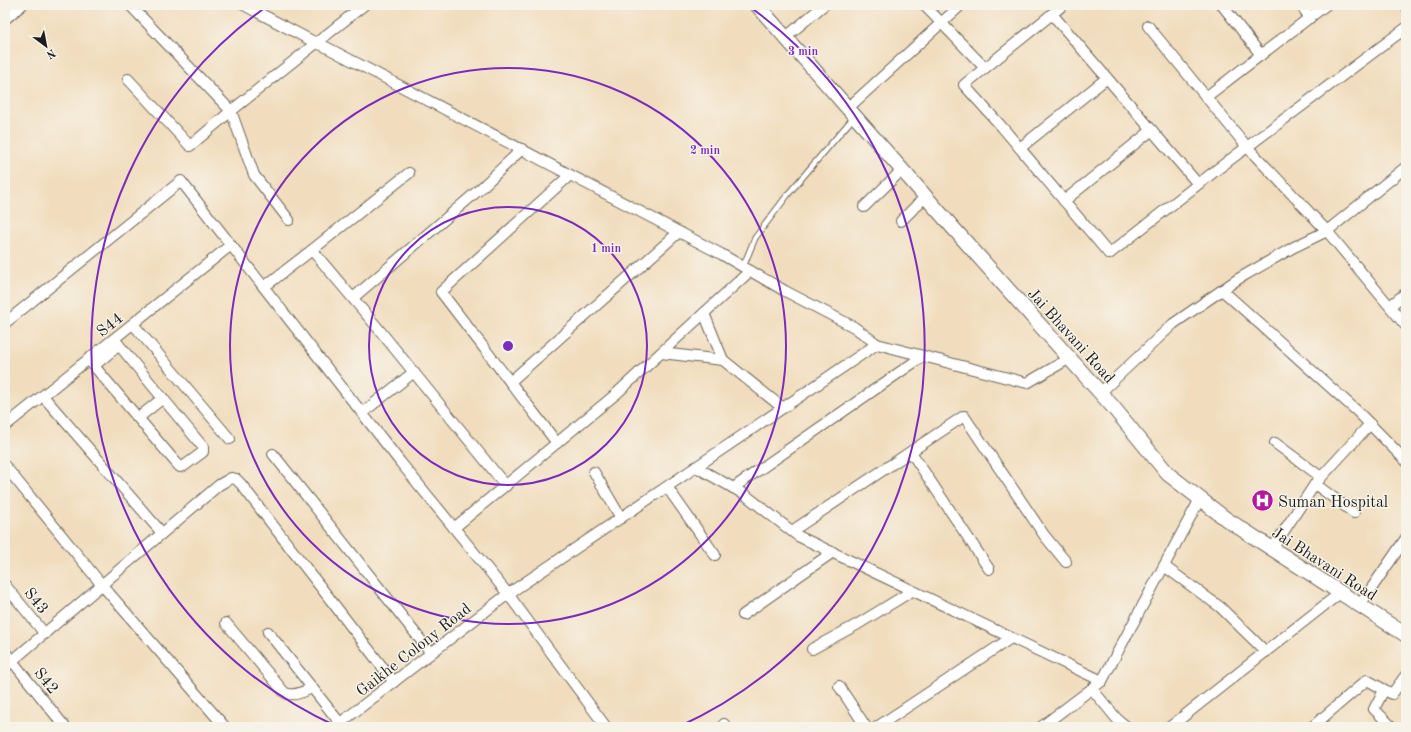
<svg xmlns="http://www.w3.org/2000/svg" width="1411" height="732" font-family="'Old Standard TT',serif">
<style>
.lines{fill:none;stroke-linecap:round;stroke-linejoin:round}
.lane-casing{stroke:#676054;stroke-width:7}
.street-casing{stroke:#676054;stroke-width:12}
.secondary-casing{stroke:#676054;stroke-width:16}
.lane{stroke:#fff;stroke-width:5}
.street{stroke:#fff;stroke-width:10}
.secondary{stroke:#fff;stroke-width:14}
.ring{fill:none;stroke:#7b2cbf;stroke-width:2}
.labels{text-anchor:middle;stroke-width:3;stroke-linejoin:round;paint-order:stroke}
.street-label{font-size:16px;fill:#1c1c1c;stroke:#f7f3e8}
.poi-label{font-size:16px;fill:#1c1c1c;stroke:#f7f3e8;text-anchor:start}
.centre{fill:#7b2cbf;stroke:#f7f3e8;stroke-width:2}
.ring-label{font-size:12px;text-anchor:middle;font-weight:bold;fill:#7b2cbf;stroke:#f7f3e8;stroke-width:3;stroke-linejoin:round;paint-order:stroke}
</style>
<rect width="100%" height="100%" fill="#f7f3e8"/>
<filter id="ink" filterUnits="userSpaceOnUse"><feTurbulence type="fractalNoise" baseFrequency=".025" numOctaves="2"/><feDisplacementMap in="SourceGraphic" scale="8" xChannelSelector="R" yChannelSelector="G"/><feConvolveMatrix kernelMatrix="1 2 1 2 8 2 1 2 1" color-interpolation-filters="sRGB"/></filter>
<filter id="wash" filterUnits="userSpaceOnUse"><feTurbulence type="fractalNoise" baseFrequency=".012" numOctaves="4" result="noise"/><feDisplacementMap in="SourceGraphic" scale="16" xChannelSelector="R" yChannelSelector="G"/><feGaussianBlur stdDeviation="0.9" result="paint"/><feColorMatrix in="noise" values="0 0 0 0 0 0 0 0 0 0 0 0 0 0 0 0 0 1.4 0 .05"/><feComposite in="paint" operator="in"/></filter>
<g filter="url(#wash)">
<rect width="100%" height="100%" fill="#f1ddbd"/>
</g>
<g filter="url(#ink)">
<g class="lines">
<defs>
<polyline id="lane" points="743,267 755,238 789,193 854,117"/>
<g id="street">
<polyline points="130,5 231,111 254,175 289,220"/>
<polyline points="244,5 316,43 324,46 721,254 785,291 854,327 877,344 1027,383 1070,358"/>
<polyline points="924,5 985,68"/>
<polyline points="1222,5 1261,55"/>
<polyline points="1301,5 1310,18"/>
<polyline points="1405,5 1406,7"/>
<polyline points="1052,14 1063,5"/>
<polyline points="5,19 22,5"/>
<polyline points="1148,26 1248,148 1327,231 1406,326"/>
<polyline points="786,37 824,5"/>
<polyline points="128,79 190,146 231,111 364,5"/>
<polyline points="1206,97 1326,5"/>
<polyline points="848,108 961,5"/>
<polyline points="1020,148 1107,78"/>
<polyline points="1198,184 1052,14 964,85 1002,127 1109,254 1215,171 1406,28"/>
<polyline points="1064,201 1152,130"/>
<polyline points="864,207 902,170"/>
<polyline points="901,221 925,197"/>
<polyline points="312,250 377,327 506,486"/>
<polyline points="264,287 312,250 409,173"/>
<polyline points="1222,290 1358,412 1406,461"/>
<polyline points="353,298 480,189 522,149"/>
<polyline points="1390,306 1406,293"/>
<polyline points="704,313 723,360"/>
<polyline points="5,323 181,181 401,463 508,594 335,727"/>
<polyline points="133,324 230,439"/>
<polyline points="661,353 723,360 783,408"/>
<polyline points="88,359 178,465 180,467 184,466 203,452 203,447 114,339"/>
<polyline points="94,366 119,345"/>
<polyline points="510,382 679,232"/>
<polyline points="1100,393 1173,324 1238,279 1294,247 1327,231 1406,167"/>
<polyline points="43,396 162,533"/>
<polyline points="362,413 414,372"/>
<polyline points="138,418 163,398"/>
<polyline points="5,426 231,245"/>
<polyline points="557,443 441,292 570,175"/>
<polyline points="1275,443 1321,477"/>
<polyline points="911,452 989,569"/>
<polyline points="273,454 431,653"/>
<polyline points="5,466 102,585 225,727"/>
<polyline points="696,467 877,344"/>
<polyline points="594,472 621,518"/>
<polyline points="1315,484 1354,513"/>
<polyline points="667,487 715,555"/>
<polyline points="733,488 923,356"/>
<polyline points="454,528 616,394 750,271"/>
<polyline points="792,531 964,416 1044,535 1066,562"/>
<polyline points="1272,549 1315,484 1370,424"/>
<polyline points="1164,566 1220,607 1266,652"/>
<polyline points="5,585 45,634"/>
<polyline points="1360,605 1406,538"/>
<polyline points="743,615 833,552"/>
<path d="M226,623L284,692C292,698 304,691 312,688"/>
<polyline points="268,632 340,723"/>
<polyline points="812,649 858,624 912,591"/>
<polyline points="5,652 65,727"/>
<polyline points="5,667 219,485 231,478 236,479 241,484 394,682"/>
<polyline points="839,686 866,727"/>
<polyline points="1092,689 1117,719 1127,727"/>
<polyline points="1384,690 1374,709 1392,727"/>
<polyline points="724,724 726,727"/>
<polyline points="606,727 508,594 696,467 744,494 798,536 1102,681"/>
<polyline points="877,727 1011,638"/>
<polyline points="1041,727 1102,681 1200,499"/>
<polyline points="1170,727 1340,593"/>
<polyline points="1312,727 1367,680 1392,694 1406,675"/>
</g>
<polyline id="secondary" points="757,5 955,230 1113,407 1168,474 1226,519 1406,635"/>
</defs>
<use href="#lane" class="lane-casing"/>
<use href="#street" class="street-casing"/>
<use href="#secondary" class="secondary-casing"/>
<use href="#lane" class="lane"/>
<use href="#street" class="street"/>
<use href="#secondary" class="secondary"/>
</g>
</g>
<g class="ring">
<circle cx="508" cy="346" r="139"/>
<circle cx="508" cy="346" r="278"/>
<path d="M338 727A417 417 0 0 1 266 7M750 7A417 417 0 0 1 678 727"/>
</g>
<defs>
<symbol id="hospital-disc" viewBox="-11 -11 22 22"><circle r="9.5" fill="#b5179e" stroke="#f7f3e8"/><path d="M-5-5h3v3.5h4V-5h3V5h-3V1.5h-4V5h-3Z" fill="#fff"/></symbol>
</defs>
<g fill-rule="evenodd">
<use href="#hospital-disc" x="1250" y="488" width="25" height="25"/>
</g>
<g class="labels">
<g class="street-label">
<text transform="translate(109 324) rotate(-39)" y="6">S44</text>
<text transform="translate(1072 335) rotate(48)" y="6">Jai Bhavani Road</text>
<text transform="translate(1325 563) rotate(33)" y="6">Jai Bhavani Road</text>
<text transform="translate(37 600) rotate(51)" y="6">S43</text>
<text transform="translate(413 649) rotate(-38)" y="6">Gaikhe Colony Road</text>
<text transform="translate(47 680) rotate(51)" y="6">S42</text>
</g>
<g class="poi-label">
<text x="1278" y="507">Suman Hospital</text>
</g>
</g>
<circle cx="508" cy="346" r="6" class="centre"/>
<g class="ring-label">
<text x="803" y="55">3 min</text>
<text x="705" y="154">2 min</text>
<text x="606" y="252">1 min</text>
</g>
<rect width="1411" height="732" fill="none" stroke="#f7f3e8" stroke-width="20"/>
<g transform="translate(46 46) rotate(148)" stroke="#f7f3e8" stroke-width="3" paint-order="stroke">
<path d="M0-3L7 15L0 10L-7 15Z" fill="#1c1c1c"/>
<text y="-6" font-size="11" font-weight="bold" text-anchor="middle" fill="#1c1c1c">N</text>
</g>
</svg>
